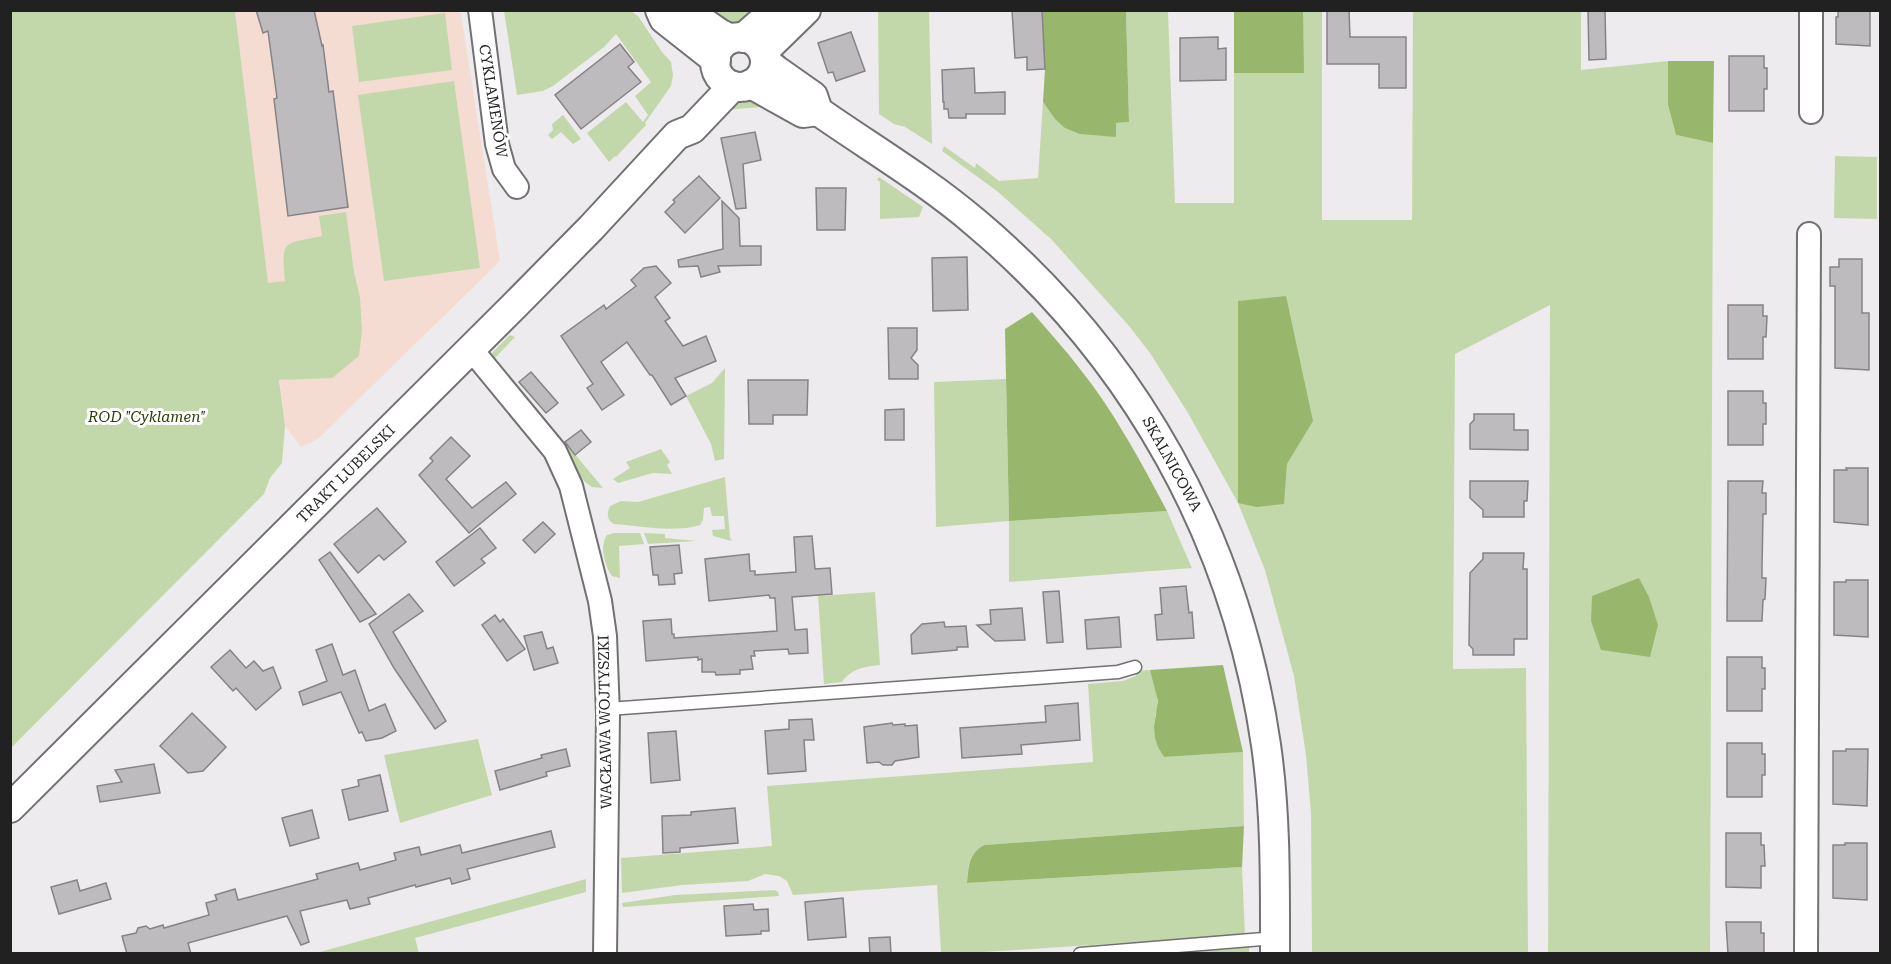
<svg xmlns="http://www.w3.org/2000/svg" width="1891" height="964" font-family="'Roboto Serif',serif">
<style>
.education{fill:#f5dcd3}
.green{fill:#c3d8aa;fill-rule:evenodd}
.forest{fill:#98b76d}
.building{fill:#bebbbf;stroke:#868386;stroke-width:1.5}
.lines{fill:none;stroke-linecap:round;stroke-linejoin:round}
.service-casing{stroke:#727073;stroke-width:15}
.minor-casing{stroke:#727073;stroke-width:26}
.tertiary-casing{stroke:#727073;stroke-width:32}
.service{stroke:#fff;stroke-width:12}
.minor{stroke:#fff;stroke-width:22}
.tertiary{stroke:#fff;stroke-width:28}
.labels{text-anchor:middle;stroke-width:6;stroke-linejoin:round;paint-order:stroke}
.street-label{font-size:15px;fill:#222122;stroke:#fff}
.park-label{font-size:15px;font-style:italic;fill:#2b3e06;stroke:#fff}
</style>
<rect width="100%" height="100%" fill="#edebee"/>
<polygon class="education" points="455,10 461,14 500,261 318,439 301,447 285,426 235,11"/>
<g class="green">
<path d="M11,10L235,11L268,283L285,281C281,239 283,244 322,236L319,216L346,212L354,272L360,297L362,331L359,356L332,378L279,380L285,426L282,463L270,478L264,494L11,748Z"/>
<polygon points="631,11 638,16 662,52 671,62 673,75 671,86 645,123 646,125 616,157 615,156 609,162 587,133 626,102 643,122 648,115 635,96 651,82 616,34 604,47 553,86 543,91 517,95 504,11"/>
<polygon points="722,11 765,11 751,22 730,27 716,14"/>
<polygon points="878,11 929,11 932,144 905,127 894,124 879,114"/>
<path d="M1126,11H1168L1175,203H1234V73H1303V11H1322V220H1412L1413,11H1581V70L1668,61V105L1676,135L1713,143L1710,953H1548L1550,305L1455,354L1453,669L1526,668L1528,953H1312L1311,813L1306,755L1294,676L1265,570L1238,503L1188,413L1150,353L1129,326L1052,240L997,191L942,151L944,146L975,168L976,163L999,181L1038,178L1043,102L1055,119L1116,123L1129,122ZM1299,360L1312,421L1287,464Z"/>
<polygon points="445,13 452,70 359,82 352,26"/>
<polygon points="454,81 480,268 384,281 358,95"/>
<polygon points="747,97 772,106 725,110 739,98"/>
<polygon points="563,115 581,139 573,144 561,132 552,139 548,135 553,130 552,124"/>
<polygon points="1835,156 1877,157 1877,219 1834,218"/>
<polygon points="879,177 923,207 919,217 880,219 880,182 877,180"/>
<polygon points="510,335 515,337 495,358 603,488 592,487 585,482 493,363 491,354"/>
<polygon points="725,368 724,459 715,461 711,444 686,396 712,383"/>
<polygon points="1006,379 1009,521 1167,511 1192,568 1009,582 1009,521 936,527 934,382"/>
<polygon points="661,449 670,462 667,465 672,474 653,473 618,483 613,479 630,468 626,462"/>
<path d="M725,477L730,538L732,541L713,536L712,530L725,529L724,516H712L710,507L704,508L703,520L700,525C676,533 639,526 614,524C606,520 607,513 610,506L621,501L638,502Z"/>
<path d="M614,533H640L644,544L619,546L620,578L612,576C605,566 599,546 607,535Z"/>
<polygon points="644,533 665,534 665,538 697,541 648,544"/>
<path d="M875,592L880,665C864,667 852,668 842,682L824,684L818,596Z"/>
<path d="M1150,670L1157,692L1158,707L1155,716L1164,757L1243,752L1244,826L984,845C967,855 969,865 967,883L1242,867L1245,935L968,953H941L937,885L793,895L787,881L779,876L765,874L748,881L682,885L622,893L621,858L772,846L767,786L1093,762L1088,684L1123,681L1136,676L1135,671Z"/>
<polygon points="478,739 492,795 400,823 384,755"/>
<polygon points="586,879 586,892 415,938 419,953 316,953"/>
<polygon points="775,890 778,892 779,896 623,907 622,903 675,895"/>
<polygon points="1249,947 1249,953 1184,953"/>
</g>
<g class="forest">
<polygon points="1042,11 1126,11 1129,122 1116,123 1116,137 1080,134 1065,128 1055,119 1043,102 1045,69"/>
<polygon points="1234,11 1303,11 1304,73 1234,73"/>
<polygon points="1668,61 1714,61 1713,143 1676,135 1668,105"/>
<polygon points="1286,296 1313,421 1287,464 1284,504 1257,507 1238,503 1238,301"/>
<path d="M1032,312C1048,331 1065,349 1080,369C1115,413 1141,462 1167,511L1009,521L1005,329Z"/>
<polygon points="1639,578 1649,597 1658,625 1650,657 1601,650 1591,621 1592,596"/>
<polygon points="1223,665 1243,752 1164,757 1158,747 1155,738 1154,727 1158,701 1150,670"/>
<path d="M1244,826L1242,867L967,883C969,866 968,854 984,845Z"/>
</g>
<g class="building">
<polygon points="256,10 314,10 322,46 323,45 329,92 333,91 348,207 288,216 274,99 277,98 268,31 263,33"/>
<polygon points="1012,10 1042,10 1045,69 1027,70 1027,57 1015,58"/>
<polygon points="1327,10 1349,10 1350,37 1406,37 1406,88 1379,88 1379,64 1327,64"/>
<polygon points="1588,10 1605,10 1606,59 1589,60"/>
<polygon points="1838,10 1870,10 1870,46 1836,44 1836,17 1838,17"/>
<polygon points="851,32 865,71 836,81 833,72 828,73 818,43"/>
<polygon points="1218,37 1218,49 1226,48 1226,80 1180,81 1180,38"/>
<polygon points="620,44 634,62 628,67 641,82 581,129 555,95"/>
<polygon points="1729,56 1764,56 1764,68 1767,68 1767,89 1764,89 1764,111 1729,111"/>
<polygon points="974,68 975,93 1005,92 1005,114 966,114 966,118 949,118 948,109 944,109 944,102 943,102 942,70"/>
<polygon points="755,132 761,160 743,164 746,208 736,209 721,138"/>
<polygon points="699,176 720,198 685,233 665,212 675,202 673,200"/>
<polygon points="816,188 846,188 845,230 817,230"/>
<polygon points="722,201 739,218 740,246 761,246 761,265 718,266 720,272 701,277 698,266 679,267 678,260 723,249"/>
<polygon points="967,257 968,310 933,311 932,258"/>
<polygon points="1839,259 1862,259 1862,313 1869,313 1869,370 1835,368 1835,286 1830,286 1830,267 1839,267"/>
<polygon points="656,266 671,283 655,297 670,318 665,321 683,346 706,336 716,361 675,378 686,396 671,405 652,375 650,375 627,342 601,362 624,395 602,410 587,388 593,384 561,336 604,305 606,309 636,286 631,280 644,268"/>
<polygon points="1728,305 1763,305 1763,316 1767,316 1766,337 1763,337 1763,359 1728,359"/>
<polygon points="888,328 917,328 917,350 911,358 918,365 918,379 889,379"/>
<polygon points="531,372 558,403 546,413 519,382"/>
<polygon points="748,380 808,380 807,415 773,415 773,424 749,424"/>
<polygon points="1728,391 1763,391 1763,403 1766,403 1766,424 1763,424 1763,445 1728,445"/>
<polygon points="904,409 904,440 885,440 885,410"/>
<polygon points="1474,414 1514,414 1514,430 1528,430 1528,450 1470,449 1470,424 1474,420"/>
<polygon points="581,430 591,442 575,455 565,442"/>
<polygon points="451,437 470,456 446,479 472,508 506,482 516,494 469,533 419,475 433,461 430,458"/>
<polygon points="1846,468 1868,468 1868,525 1834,522 1834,470 1847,470"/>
<polygon points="1470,481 1528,481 1527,501 1524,501 1524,517 1483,517 1483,510 1470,498"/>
<polygon points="1728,481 1763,481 1762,493 1766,493 1766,514 1763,514 1762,567 1762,578 1766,578 1765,599 1763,600 1762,621 1727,621"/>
<polygon points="377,508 406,542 384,560 379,555 358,573 334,544"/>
<polygon points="543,522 555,534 535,553 523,540"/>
<polygon points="480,528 496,548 481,559 485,563 454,586 436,562"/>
<polygon points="812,536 815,569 830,568 832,594 792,597 795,630 807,629 808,653 789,654 788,649 754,651 755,656 751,656 753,669 740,670 740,674 716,675 715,672 702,672 702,659 698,660 698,657 646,661 643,621 671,619 672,634 674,634 674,638 777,631 775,598 770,598 769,595 709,601 705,559 749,554 750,571 755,571 755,575 796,572 794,537"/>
<polygon points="679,545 682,573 674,574 675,584 659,585 658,575 653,575 650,547"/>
<polygon points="330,552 376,614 360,622 319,560"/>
<polygon points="1483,553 1524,553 1523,569 1527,569 1527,639 1514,639 1514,655 1473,655 1473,649 1469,645 1470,573 1483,559"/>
<polygon points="1846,580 1868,580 1868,637 1834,635 1834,582 1846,582"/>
<polygon points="1186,586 1189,613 1192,612 1194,638 1157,640 1155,615 1162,614 1160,588"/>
<polygon points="1059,591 1063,642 1047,643 1043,592"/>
<polygon points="409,594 423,611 393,632 446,721 435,729 394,668 369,624"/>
<polygon points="1022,608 1025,640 995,641 977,625 991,624 990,610"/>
<polygon points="495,615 500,622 503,619 525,649 507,661 482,625"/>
<polygon points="1119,617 1121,647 1087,649 1085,620"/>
<polygon points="944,622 945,627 966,626 968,647 957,647 957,650 912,654 911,635 922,624"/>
<polygon points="542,632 547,649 553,647 558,663 534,670 524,636"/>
<polygon points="332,644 343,675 355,670 369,711 385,704 396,731 382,738 366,741 362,732 359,733 341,692 303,705 299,692 327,681 316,650"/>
<polygon points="230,650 246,668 254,661 263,671 273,667 281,688 256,710 236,688 233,691 211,667"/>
<polygon points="1727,657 1762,657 1762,668 1765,668 1765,689 1762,689 1762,711 1727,711"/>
<polygon points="1078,703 1080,740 1021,745 1022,754 962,758 960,728 1046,722 1045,706"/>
<polygon points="192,713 226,747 203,771 188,773 160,746"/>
<polygon points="812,719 814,740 804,740 806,771 768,774 765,731 789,729 789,720"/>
<polygon points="892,723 893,725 905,724 905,726 917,725 919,757 895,761 892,765 883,765 879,762 867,763 864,727"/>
<polygon points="676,731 680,780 651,783 648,733"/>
<polygon points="1727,743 1762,743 1762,754 1765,754 1765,775 1762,775 1762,797 1727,797"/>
<polygon points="566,749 570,766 546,772 547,776 500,790 495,771 542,758 541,755"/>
<polygon points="1846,749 1868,749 1867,806 1833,804 1833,751 1846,751"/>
<polygon points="154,764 160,793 100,802 97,786 122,782 115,770"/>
<polygon points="380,775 388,811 349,820 342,790 359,786 358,780"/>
<polygon points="735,808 738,843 680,848 680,852 663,853 662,816 691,815 691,812"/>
<polygon points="312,810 319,838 290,846 282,818"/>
<polygon points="551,831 555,847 467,869 470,879 452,884 450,878 416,887 415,885 368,898 370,904 350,909 347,900 300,911 309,942 301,945 287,916 188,943 191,954 127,954 122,936 136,933 138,928 146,926 150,929 163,925 164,928 209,915 206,903 217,900 215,895 235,889 238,900 318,879 316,874 358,863 360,870 396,860 394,853 419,847 421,855 460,845 462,853"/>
<polygon points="1726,833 1761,833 1761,845 1764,845 1765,866 1761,866 1761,888 1726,887"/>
<polygon points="1845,843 1867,843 1867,900 1833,898 1833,845 1845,845"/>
<polygon points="77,880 80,891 106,883 111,899 59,914 51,887"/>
<polygon points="843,898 846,937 808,940 805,902"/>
<polygon points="753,904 754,910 768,909 769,931 761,931 761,934 726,936 724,906"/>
<polygon points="1726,922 1761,922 1761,933 1764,933 1764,954 1728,954"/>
<polygon points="890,937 891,954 870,954 869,938"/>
</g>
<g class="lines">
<defs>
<g id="service">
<polyline points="608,709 1118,672 1135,667"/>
<polyline points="1080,954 1275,938"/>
</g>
<g id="minor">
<polyline points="480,10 497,144 504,169 517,187"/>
<polyline points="1811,112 1811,10"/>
<polyline points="471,349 555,451 571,486 600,601 605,636 608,714 605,954"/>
<polyline points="1806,954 1809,234"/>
</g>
<g id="tertiary">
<polyline points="660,10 664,19 716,60"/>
<polyline points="686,10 719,33 731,39"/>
<circle cx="740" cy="62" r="25"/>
<polyline points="743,38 775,10"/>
<polyline points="763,52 806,10"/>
<path d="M765,61L776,70L813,96L818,111C871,148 927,181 976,223C1135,357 1236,539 1266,745C1276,814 1275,884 1275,954"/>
<polyline points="751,84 803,113 818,111"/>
<polyline points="10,808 514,306 591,228 677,135 692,129 733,86"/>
</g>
</defs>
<use href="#service" class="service-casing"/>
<use href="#minor" class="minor-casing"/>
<use href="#tertiary" class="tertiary-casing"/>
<use href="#service" class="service"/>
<use href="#minor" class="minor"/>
<use href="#tertiary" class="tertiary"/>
</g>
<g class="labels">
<g class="street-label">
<text transform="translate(493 101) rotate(81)" y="5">CYKLAMENÓW</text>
<text transform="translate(1172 464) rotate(61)" y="5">SKALNICOWA</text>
<text transform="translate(346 474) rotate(-45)" y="5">TRAKT LUBELSKI</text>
<text transform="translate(605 722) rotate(-91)" y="5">WACŁAWA WOJTYSZKI</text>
</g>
<g class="park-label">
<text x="147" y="422">ROD "Cyklamen"</text>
</g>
</g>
<rect width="1891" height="964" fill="none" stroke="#222122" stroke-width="24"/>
</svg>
